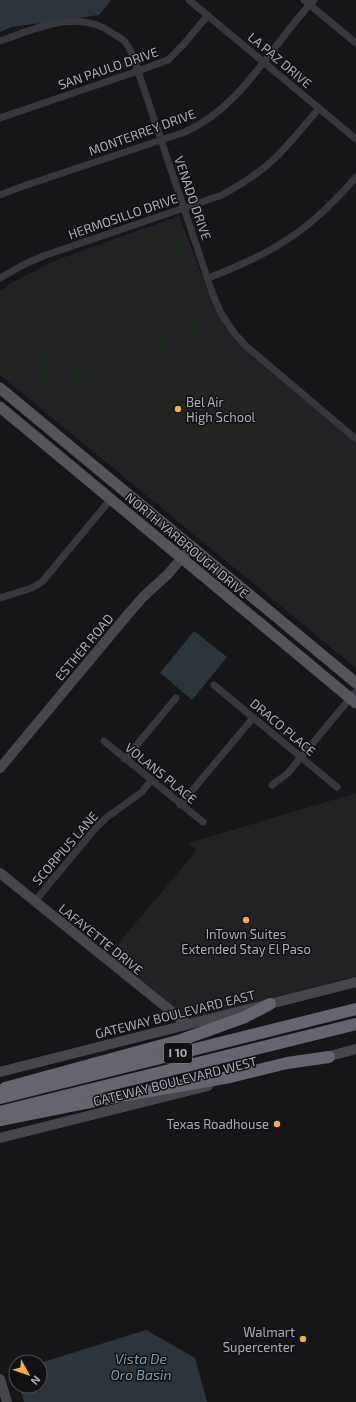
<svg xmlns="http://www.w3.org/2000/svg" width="356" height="1402" font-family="'Exo 2',sans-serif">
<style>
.built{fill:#222225}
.green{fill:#1e261f;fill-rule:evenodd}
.water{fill:#2c353c}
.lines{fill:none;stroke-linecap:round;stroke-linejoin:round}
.street{stroke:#37383d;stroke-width:7}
.secondary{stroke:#45474d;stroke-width:10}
.primary{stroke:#53555c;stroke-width:11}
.highway{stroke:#63666e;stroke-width:12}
.poi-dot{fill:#f2b134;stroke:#111113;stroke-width:1.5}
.labels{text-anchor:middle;stroke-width:3;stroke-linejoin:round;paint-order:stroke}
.shield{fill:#111113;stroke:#7b7e86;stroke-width:1}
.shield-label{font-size:12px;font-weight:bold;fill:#a8adb8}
.street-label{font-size:13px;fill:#a8adb8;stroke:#111113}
.poi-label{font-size:13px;fill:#a8adb8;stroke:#111113;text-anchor:end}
.water-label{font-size:14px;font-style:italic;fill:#7f9bb3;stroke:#111113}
</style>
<rect width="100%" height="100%" fill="#161618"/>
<g class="built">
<polygon points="179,216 213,304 231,336 254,358 356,443 356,668 0,375 0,291 11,283 54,261"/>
<polygon points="356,793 356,976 186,1020 107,957 197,850 189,843"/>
</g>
<g class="green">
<path d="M174,226L178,230L196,283C191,285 187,287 182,289C177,290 171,289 166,288C142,285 127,268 120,244Z"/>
<polygon points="15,290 41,312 22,334 38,347 10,381 0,373 0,308"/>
<path d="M177,292L180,299L176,301C207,317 205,348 179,368L76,400C44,396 29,374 43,344L39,345L36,338ZM164,306C192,313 200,342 175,360L83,390C48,396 33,356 63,338L144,310Z"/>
<polygon points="159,312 173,355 77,387 63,344"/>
<polygon points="212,356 221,356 271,399 270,401 286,414 268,437 250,440 230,463 212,464 161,424 149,409 177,399"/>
</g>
<g class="water">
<polygon points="0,0 111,0 99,15 12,27 0,32"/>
<polygon points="194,631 227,657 192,700 160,673"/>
<polygon points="146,1330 195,1358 207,1402 24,1402 19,1386 40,1386 40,1363"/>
</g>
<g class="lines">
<g class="street">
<polyline points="189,0 356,139"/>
<polyline points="304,0 356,43"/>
<path d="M0,41C38,28 77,8 114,34C118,37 123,39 126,43C132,51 135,62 138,71L213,295L221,313L234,333L247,347L356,439"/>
<polyline points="0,118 138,71 168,60 183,45 208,15"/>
<path d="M0,195L18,188L185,132C243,106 272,44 314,0"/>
<path d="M0,278L23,265L43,256L222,195C240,185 258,174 273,160C290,144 304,126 319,108"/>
<path d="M208,278C272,254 311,230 356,177"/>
<polyline points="0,598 32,588 42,582 110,500"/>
<polyline points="214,685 337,787"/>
<polyline points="104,741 203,822"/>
<polyline points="125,759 176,698"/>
<polyline points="272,785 288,773 356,691"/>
<polyline points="180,805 253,718"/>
<polyline points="35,901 94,830 106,818 142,792 151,780"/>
</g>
<g class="secondary">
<polyline points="0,768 129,613 143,597 168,574 192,546"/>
<polyline points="0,873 187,1024"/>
<polyline points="322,1058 356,1049"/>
<polyline points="0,1072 356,982"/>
<polyline points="0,1138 208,1086"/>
<polyline points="0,1379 7,1402"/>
</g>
<g class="primary">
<polyline points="0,388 356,683"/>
<polyline points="0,407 356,703"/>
</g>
<g class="highway">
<polyline points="5,1088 181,1040 245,1017 270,1004"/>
<polyline points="0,1098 356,1009"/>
<polyline points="0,1112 356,1024"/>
<polyline points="0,1120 110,1098 230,1077 287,1063 329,1057"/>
</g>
</g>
<g class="poi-dot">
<circle cx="178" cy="409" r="4"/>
<circle cx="246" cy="920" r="4"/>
<circle cx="277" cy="1124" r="4"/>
<circle cx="303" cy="1339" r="4"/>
</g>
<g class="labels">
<rect class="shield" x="164" y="1043" width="28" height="20" rx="3"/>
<g class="shield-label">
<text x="178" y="1057">I 10</text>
</g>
<g class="street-label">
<text transform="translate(280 60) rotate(40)" y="5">LA PAZ DRIVE</text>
<text transform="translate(108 68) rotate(-19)" y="5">SAN PAULO DRIVE</text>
<text transform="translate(142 132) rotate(-20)" y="5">MONTERREY DRIVE</text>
<text transform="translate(193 198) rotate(71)" y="5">VENADO DRIVE</text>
<text transform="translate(123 216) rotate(-19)" y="5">HERMOSILLO DRIVE</text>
<text transform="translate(187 545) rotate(40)" y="5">NORTH YARBROUGH DRIVE</text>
<text transform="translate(84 647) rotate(-50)" y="5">ESTHER ROAD</text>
<text transform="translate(283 727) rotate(40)" y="5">DRACO PLACE</text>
<text transform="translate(161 773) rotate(39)" y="5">VOLANS PLACE</text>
<text transform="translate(65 848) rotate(-49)" y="5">SCORPIUS LANE</text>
<text transform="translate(101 939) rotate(39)" y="5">LAFAYETTE DRIVE</text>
<text transform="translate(175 1014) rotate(-14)" y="5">GATEWAY BOULEVARD EAST</text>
<text transform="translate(175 1081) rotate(-14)" y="5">GATEWAY BOULEVARD WEST</text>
</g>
<g class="poi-label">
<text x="186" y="407" text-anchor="start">Bel Air<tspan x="186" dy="15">High School</tspan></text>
<text x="246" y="939" text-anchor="middle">InTown Suites<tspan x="246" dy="15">Extended Stay El Paso</tspan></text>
<text x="269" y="1129">Texas Roadhouse</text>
<text x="295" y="1337">Walmart<tspan x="295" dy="15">Supercenter</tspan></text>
</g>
<g class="water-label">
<text x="141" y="1364">Vista De<tspan x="141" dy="16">Oro Basin</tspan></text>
</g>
</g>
<g transform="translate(28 1374) rotate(130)"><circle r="19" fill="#111113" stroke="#4d4f55"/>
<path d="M0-3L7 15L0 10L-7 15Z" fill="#f2b134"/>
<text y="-6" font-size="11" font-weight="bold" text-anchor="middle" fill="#a8adb8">N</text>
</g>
</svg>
